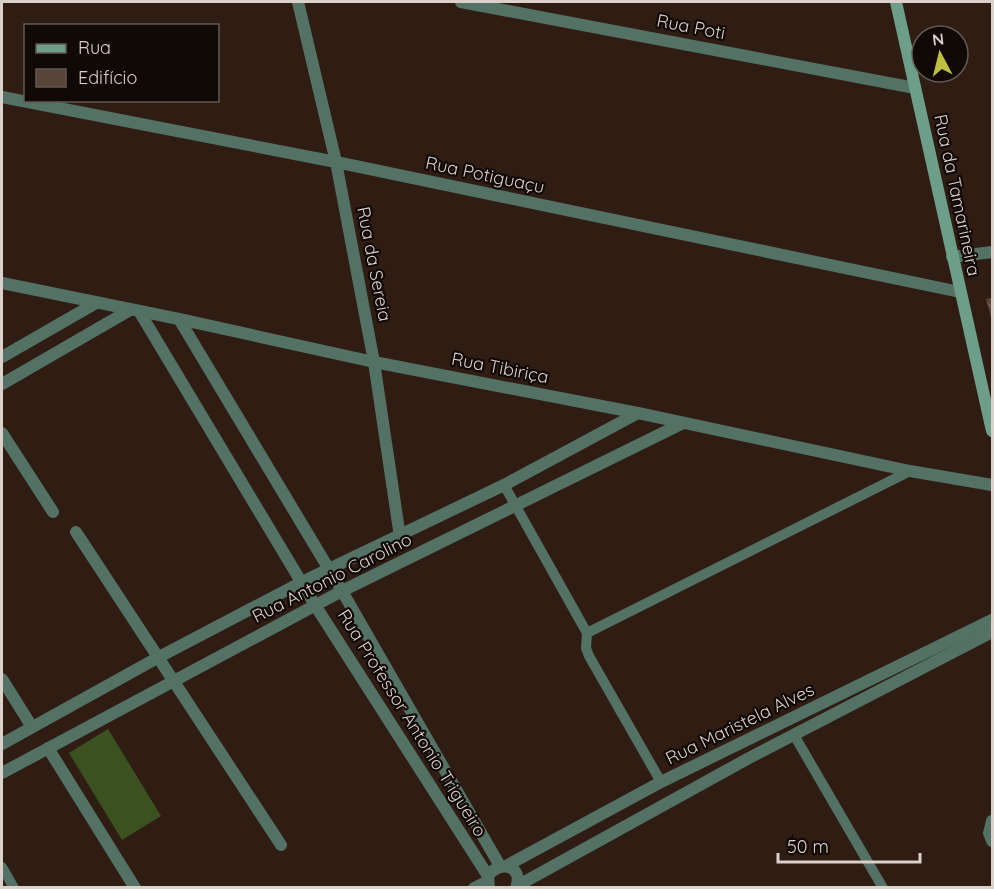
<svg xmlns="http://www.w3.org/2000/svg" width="994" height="889" font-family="Quicksand,sans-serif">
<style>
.garden{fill:#3b511f}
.building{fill:url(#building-back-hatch)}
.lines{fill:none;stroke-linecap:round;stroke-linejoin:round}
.service{stroke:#537164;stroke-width:10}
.minor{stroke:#537164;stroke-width:12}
.tertiary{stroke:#537164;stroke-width:12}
.secondary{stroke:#6d9e8a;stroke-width:12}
.labels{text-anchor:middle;stroke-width:4.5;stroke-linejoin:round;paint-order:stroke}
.street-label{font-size:18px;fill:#dcd0ca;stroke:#110906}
</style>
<defs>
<pattern id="building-back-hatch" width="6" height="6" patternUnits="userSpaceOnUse" patternTransform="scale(1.5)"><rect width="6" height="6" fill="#59443a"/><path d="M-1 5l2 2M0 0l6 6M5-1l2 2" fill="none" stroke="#705e55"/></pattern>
</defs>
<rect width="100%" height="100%" fill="#2f1d14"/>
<polygon class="garden" points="108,729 161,816 122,840 69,753"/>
<polygon class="building" points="992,298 992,320 986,299"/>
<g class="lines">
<g class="service">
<polyline points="504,485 587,633 586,648 589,656 661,782"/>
<polyline points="587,633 910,471"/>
<polyline points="794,735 883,888"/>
<polyline points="2,867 14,888"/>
</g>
<g class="minor">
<polyline points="298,2 336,162 374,362 400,537"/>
<polyline points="461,2 915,88"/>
<polyline points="2,97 336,162 960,292"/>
<polyline points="952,257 992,252"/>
<polyline points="2,283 179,319 374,362 638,413 910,471 992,485"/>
<polyline points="139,311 315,605 488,876"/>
<polyline points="179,319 342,591 500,866"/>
<polyline points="2,357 96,303"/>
<polyline points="2,384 130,310"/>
<polyline points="2,433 53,512"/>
<polyline points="76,532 281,845"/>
<polyline points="2,679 32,727"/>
<polyline points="2,744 159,657 302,582 504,485 638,413"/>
<polyline points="48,748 135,888"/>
<polyline points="2,773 342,591 683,423"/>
<polyline points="992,821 989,833 992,841"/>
<polyline points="474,888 488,881"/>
</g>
<g class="tertiary">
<polyline points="506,866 661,782 992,620"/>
<polyline points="517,886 749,758 992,632"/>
<path d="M489,888L488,876C500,859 524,866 516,888"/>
</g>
<polyline class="secondary" points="896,2 992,431"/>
</g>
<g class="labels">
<g class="street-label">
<text transform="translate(691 27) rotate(11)" y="6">Rua Poti</text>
<text transform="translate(485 175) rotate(12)" y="6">Rua Potiguaçu</text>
<text transform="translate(957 195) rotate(78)" y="6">Rua da Tamarineira</text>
<text transform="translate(374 264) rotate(79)" y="6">Rua da Sereia</text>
<text transform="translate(500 368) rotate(11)" y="6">Rua Tibiriça</text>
<text transform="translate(332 578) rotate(-27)" y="6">Rua Antonio Carolino</text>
<text transform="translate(412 723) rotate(58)" y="6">Rua Professor Antonio Trigueiro</text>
<text transform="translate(740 724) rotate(-26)" y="6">Rua Maristela Alves</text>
</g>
</g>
<rect width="994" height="889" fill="none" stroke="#dcd0ca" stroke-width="6"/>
<rect x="24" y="24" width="195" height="78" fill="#110906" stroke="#625954" stroke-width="1.5"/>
<rect x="36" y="44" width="30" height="9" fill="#6d9e8a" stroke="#625954" stroke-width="1.5"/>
<text x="78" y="54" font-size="18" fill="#dcd0ca">Rua</text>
<rect x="36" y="69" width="30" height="18" fill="#59443a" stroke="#625954" stroke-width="1.5"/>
<text x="78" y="84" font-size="18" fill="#dcd0ca">Edifício</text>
<g transform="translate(940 54) rotate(353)"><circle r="28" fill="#110906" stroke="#625954" stroke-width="1.5"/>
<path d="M0-4.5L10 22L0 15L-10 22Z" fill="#bebf42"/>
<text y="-9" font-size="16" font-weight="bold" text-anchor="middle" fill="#dcd0ca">N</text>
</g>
<path d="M778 853v9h142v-9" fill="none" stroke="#dcd0ca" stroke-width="3"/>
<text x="787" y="853" font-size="18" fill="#dcd0ca" stroke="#110906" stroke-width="4.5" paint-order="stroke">50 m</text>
</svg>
